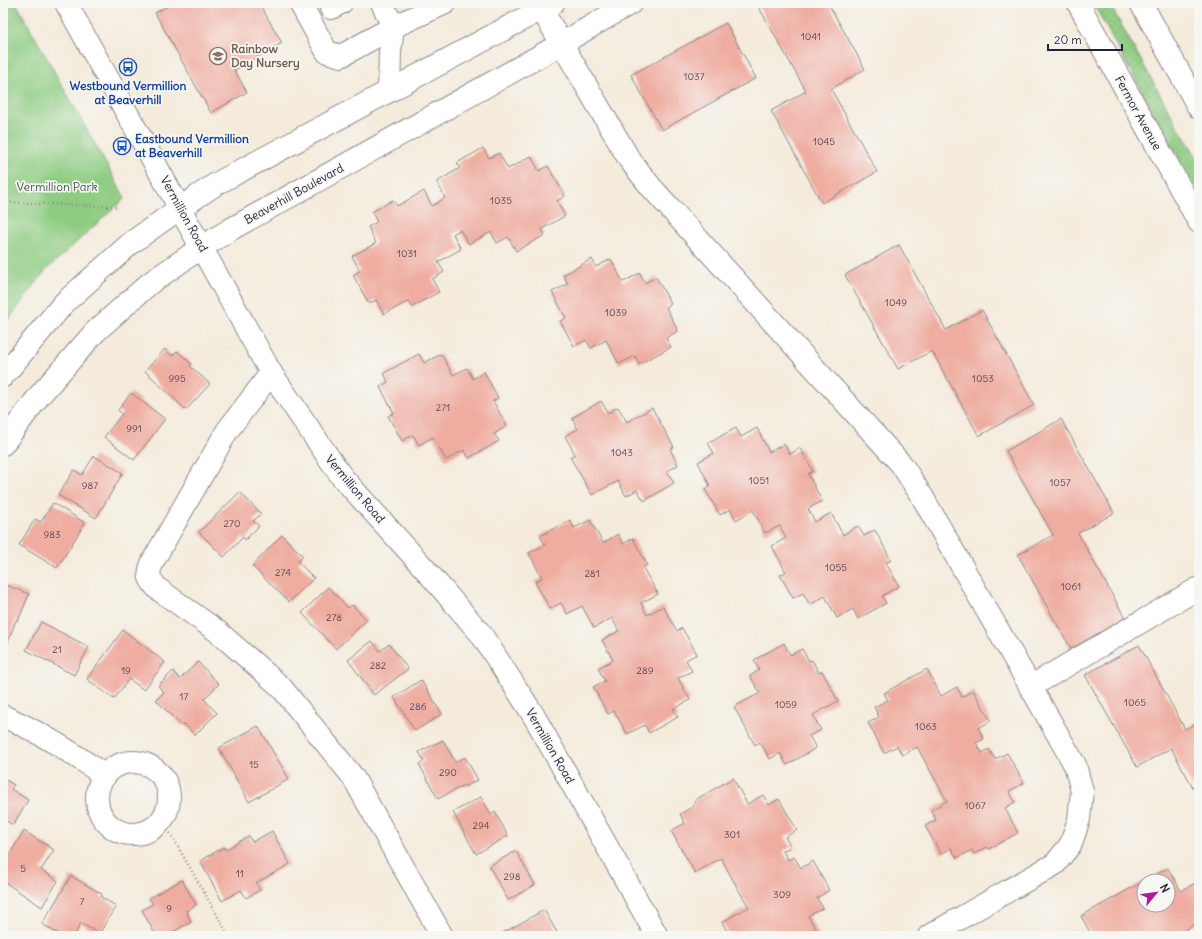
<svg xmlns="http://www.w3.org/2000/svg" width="1202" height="939" font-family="Delius,sans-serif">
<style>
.grass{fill:url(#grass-dots);stroke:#58775e}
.park{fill:#8ecc82;stroke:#58775e}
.building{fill:#efada1}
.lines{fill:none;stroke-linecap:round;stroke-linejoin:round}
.minor-casing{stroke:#8b868b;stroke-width:24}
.highway-casing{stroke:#8b868b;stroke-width:24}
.path{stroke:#8b868b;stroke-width:2.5;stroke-dasharray:1 3;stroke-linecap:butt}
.minor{stroke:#fff;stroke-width:22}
.highway{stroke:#fff;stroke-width:22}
.labels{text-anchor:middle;stroke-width:3.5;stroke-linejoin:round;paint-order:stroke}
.number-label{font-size:10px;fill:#554554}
.education-label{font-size:12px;font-weight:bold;fill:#785e54;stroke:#f6f6f2;text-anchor:start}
.transit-label{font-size:12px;font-weight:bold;fill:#164399;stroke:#f6f6f2}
.street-label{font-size:12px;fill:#22223b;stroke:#f6f6f2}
.park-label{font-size:12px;fill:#425550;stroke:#f6f6f2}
</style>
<defs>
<pattern id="grass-dots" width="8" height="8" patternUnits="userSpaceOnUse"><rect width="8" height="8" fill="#8ecc82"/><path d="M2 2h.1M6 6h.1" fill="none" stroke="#7aaf71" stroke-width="1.8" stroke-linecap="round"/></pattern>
</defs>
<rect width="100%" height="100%" fill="#f6f6f2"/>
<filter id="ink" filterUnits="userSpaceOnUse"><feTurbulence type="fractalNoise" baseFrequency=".025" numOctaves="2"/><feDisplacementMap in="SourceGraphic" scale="8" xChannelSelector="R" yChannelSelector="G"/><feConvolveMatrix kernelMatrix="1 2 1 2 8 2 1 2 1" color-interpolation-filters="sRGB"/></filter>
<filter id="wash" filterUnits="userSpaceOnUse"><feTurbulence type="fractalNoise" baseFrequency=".012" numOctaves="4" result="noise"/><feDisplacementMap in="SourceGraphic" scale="16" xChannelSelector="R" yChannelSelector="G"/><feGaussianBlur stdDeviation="0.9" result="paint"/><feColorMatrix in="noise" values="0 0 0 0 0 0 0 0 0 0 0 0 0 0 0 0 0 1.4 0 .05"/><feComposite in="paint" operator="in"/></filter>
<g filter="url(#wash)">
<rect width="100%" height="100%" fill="#f4ebdb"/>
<polygon class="grass" points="1093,3 1109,3 1178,127 1199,160 1199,194"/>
<polygon class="park" points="3,3 16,3 125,198 46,270 3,327"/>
<g id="blocks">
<g class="building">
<polygon points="173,3 259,3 282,43 234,70 247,92 211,113 155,13"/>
<polygon points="758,3 828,3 865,69 831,89 877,172 822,203 771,111 806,91 757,4"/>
<polygon points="726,23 756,78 662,130 631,75"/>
<polygon points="483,148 489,158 499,153 508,169 531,156 539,171 548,166 565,196 557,201 565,216 542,229 545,235 516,251 508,237 497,243 491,232 469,244 460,230 453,234 461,249 438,262 444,272 432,279 439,292 412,307 409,301 384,314 376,300 369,304 353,275 360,271 352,256 376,243 368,227 377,222 372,212 393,200 397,206 424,191 432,206 445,198 437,182 460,168 457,163"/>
<polygon points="899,245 946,330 982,310 1034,405 979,436 932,351 898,369 845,275"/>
<polygon points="592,259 596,267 611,259 623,282 640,273 645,283 656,277 671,304 666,307 678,331 666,338 671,347 639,364 635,356 619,364 606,340 591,348 586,340 574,346 560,321 566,318 552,292 568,284 563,275"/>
<polygon points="165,349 172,356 177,351 192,364 190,366 210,384 186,410 145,371"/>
<polygon points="419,354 424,363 441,354 453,375 467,368 473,379 484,372 498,398 493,401 507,426 494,434 499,441 469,458 464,450 446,460 433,437 419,445 413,435 402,441 388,416 394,413 380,387 388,382 384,373"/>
<polygon points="131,393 165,419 134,460 104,437 122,414 118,410"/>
<polygon points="601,401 608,413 618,407 627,422 652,408 674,447 670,449 678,465 667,471 674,483 644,501 637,490 626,496 618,481 592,495 570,457 575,454 565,436 578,429 572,418"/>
<polygon points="1061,419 1114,513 1078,533 1125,618 1071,649 1018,555 1053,535 1006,451"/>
<polygon points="736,428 741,437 757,428 769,452 784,444 790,454 800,448 813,471 808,474 822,501 808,509 815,522 831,513 843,535 858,526 864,536 875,530 891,560 886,563 899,586 882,596 886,603 858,619 853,609 837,618 825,596 810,605 803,593 793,598 780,575 786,572 772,546 786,538 780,526 765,533 753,510 736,520 730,509 720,515 705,489 710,486 698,462 714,453 708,443"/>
<polygon points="94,456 123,473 96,518 58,495 74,470 82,475"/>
<polygon points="240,492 261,514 253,521 259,526 245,540 243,537 224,557 199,532"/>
<polygon points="53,503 85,523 57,568 19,545 35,519 41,522"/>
<polygon points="570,520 574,528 590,520 603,543 618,534 623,544 633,538 647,565 643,568 658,594 641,603 647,615 663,606 677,631 682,628 697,654 686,660 692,671 678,678 690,700 673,709 678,717 649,733 645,725 627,734 614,711 608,714 593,687 605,681 598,668 613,660 602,640 619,631 612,618 594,628 582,606 567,614 561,603 550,609 535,582 542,578 529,553 545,545 540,536"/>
<polygon points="282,535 303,556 298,562 314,578 289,602 252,566"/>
<polygon points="3,584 29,594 18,621 16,620 7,644 3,642"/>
<polygon points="328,587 348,608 352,605 367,620 336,649 302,613"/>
<polygon points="41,622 89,647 74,675 26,650"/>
<polygon points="123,630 165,662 144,690 129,679 114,699 87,679"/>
<polygon points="372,641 380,651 389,644 408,669 374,695 348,660"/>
<polygon points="784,643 790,655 802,649 809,661 812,660 819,673 822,671 838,701 813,715 821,730 809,736 816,748 787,765 780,753 770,759 760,742 755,745 734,707 760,693 750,676 759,670 754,660"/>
<polygon points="1139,645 1185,729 1199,722 1199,798 1171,748 1137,767 1085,675"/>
<polygon points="198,662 219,684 204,699 217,713 195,735 184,724 182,726 156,700 164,692 158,686 173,671 180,679"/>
<polygon points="927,669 941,696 957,687 962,697 973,690 991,721 978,728 984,739 976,743 982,753 989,749 995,759 1007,753 1024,783 1009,791 1015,802 1005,808 1018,833 989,849 987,847 974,854 972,850 957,858 951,848 941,854 925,826 936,820 931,810 947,801 917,747 902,755 897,746 884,753 868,723 879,717 874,707 888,700 884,693"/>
<polygon points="421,680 442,714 415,731 394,697"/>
<polygon points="258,726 289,779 249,802 219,748"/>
<polygon points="443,740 455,762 465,757 478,780 465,787 464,785 438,799 419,764 424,761 419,752"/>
<polygon points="3,778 14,785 11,789 28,800 13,825 3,819"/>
<polygon points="733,778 747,804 763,795 769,805 779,799 797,830 785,837 791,847 783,851 788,860 794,857 801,868 813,861 829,890 817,898 823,908 808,916 820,936 730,936 722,922 749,907 738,889 721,858 695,873 671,831 685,823 680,814 694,806 693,804 696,802 695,800"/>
<polygon points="481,797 491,815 495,812 508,836 476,854 453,812"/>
<polygon points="24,831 54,850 41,870 58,881 42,907 3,881 3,865"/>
<polygon points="272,831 290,864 256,883 260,890 246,898 241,890 222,901 200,861 224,847 225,850 249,836 252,842"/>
<polygon points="516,851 535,885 508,900 489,866"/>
<polygon points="1168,868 1181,891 1199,881 1199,922 1174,936 1092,936 1081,916 1144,881 1144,905 1168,905 1168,881 1144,881"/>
<polygon points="71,876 102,894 101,897 116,906 99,934 81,923 74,936 62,936 42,924"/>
<polygon points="182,880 196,905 186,911 191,922 165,936 156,936 142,910 153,904 149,898"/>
<polygon points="544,910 559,936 502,936 501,934"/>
</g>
</g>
</g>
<g filter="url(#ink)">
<use href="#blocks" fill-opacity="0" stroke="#8b868b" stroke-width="1"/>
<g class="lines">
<defs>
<g id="minor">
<polyline points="66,3 271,373 342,477 424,568 481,634 534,716 657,936"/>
<polyline points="300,3 327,52 341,56 393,27 445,3"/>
<polyline points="382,3 393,27 390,52 389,91"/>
<polyline points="538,3 629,159 651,187 902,465 923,498 1075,765 1082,791 1079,819 1071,844 1055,864 929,936"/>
<polyline points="331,8 341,3"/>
<path d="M271,373L227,431L153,561C147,575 148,578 158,589L217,631L281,687L353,777L442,936"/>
<polyline points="3,376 64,303 131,243 180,208 216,184 553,3"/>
<polyline points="3,444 39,396 95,332 150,283 202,247 233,228 561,44 631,3"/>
<polyline points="1030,687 1197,589"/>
<path d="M3,716C40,732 72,752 105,776"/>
<circle cx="133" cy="798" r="36"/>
</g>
<g id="highway">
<polyline points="1078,3 1199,222"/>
<polyline points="1141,3 1199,108"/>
</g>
</defs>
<use href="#minor" class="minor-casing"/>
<use href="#highway" class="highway-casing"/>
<g class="path">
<polyline points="3,202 119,207"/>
<polyline points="162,819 229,936"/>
</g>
<use href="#minor" class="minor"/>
<use href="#highway" class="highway"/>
</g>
</g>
<defs>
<symbol id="school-ring" viewBox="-11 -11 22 22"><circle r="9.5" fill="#f6f6f2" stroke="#8d6e63" stroke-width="1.5"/><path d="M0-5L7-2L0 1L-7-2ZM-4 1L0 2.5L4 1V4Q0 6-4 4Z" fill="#8d6e63"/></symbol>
<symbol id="bus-ring" viewBox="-11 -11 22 22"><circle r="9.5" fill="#f6f6f2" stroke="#1a4fb4" stroke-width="1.5"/><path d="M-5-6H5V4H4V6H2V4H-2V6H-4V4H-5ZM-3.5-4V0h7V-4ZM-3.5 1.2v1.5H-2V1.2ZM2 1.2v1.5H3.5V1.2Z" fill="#1a4fb4"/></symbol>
</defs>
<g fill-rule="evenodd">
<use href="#school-ring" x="208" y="46" width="20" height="20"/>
<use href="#bus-ring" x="118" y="57" width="20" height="20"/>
<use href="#bus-ring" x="112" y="136" width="20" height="20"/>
</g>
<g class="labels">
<g class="number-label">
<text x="811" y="40">1041</text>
<text x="694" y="80">1037</text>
<text x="824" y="145">1045</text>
<text x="501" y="204">1035</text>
<text x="407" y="257">1031</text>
<text x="896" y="306">1049</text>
<text x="616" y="316">1039</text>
<text x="177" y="382">995</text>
<text x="983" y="382">1053</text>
<text x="443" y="411">271</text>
<text x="134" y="432">991</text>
<text x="622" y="456">1043</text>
<text x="759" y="484">1051</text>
<text x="1060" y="486">1057</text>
<text x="90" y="489">987</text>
<text x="232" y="527">270</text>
<text x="52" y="538">983</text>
<text x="836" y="571">1055</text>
<text x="283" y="576">274</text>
<text x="592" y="577">281</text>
<text x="1071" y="590">1061</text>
<text x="334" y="621">278</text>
<text x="57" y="653">21</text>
<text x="378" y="669">282</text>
<text x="126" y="674">19</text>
<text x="645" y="674">289</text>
<text x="184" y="700">17</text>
<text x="1135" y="706">1065</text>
<text x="786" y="708">1059</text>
<text x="418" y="710">286</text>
<text x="926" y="730">1063</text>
<text x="254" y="768">15</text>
<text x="448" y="776">290</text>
<text x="975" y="809">1067</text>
<text x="481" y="829">294</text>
<text x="732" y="838">301</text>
<text x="23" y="872">5</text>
<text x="240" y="877">11</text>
<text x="512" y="880">298</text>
<text x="782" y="898">309</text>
<text x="82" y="905">7</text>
<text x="169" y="912">9</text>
</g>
<g class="education-label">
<text x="231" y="53">Rainbow<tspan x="231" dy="14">Day Nursery</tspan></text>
</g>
<g class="transit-label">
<text x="128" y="90">Westbound Vermillion<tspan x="128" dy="14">at Beaverhill</tspan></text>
<text x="135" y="143" text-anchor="start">Eastbound Vermillion<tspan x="135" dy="14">at Beaverhill</tspan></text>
</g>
<g class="street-label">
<text transform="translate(1138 113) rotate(61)" y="4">Fermor Avenue</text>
<text transform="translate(294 194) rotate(-29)" y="4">Beaverhill Boulevard</text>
<text transform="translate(184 214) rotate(61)" y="4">Vermillion Road</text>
<text transform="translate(355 489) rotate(50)" y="4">Vermillion Road</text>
<text transform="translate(550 746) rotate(60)" y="4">Vermillion Road</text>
</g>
<g class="park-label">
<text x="57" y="191">Vermillion Park</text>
</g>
</g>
<rect width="1202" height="939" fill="none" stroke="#f6f6f2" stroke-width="16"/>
<g transform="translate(1156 893) rotate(61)"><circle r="19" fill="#f6f6f2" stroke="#a1a1a9"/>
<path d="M0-3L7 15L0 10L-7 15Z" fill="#b5179e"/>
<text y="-6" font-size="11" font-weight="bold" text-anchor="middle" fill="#22223b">N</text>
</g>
<path d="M1048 44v6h74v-6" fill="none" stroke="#22223b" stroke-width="2"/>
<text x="1054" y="44" font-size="12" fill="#22223b" stroke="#f6f6f2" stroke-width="3" paint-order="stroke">20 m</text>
</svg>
